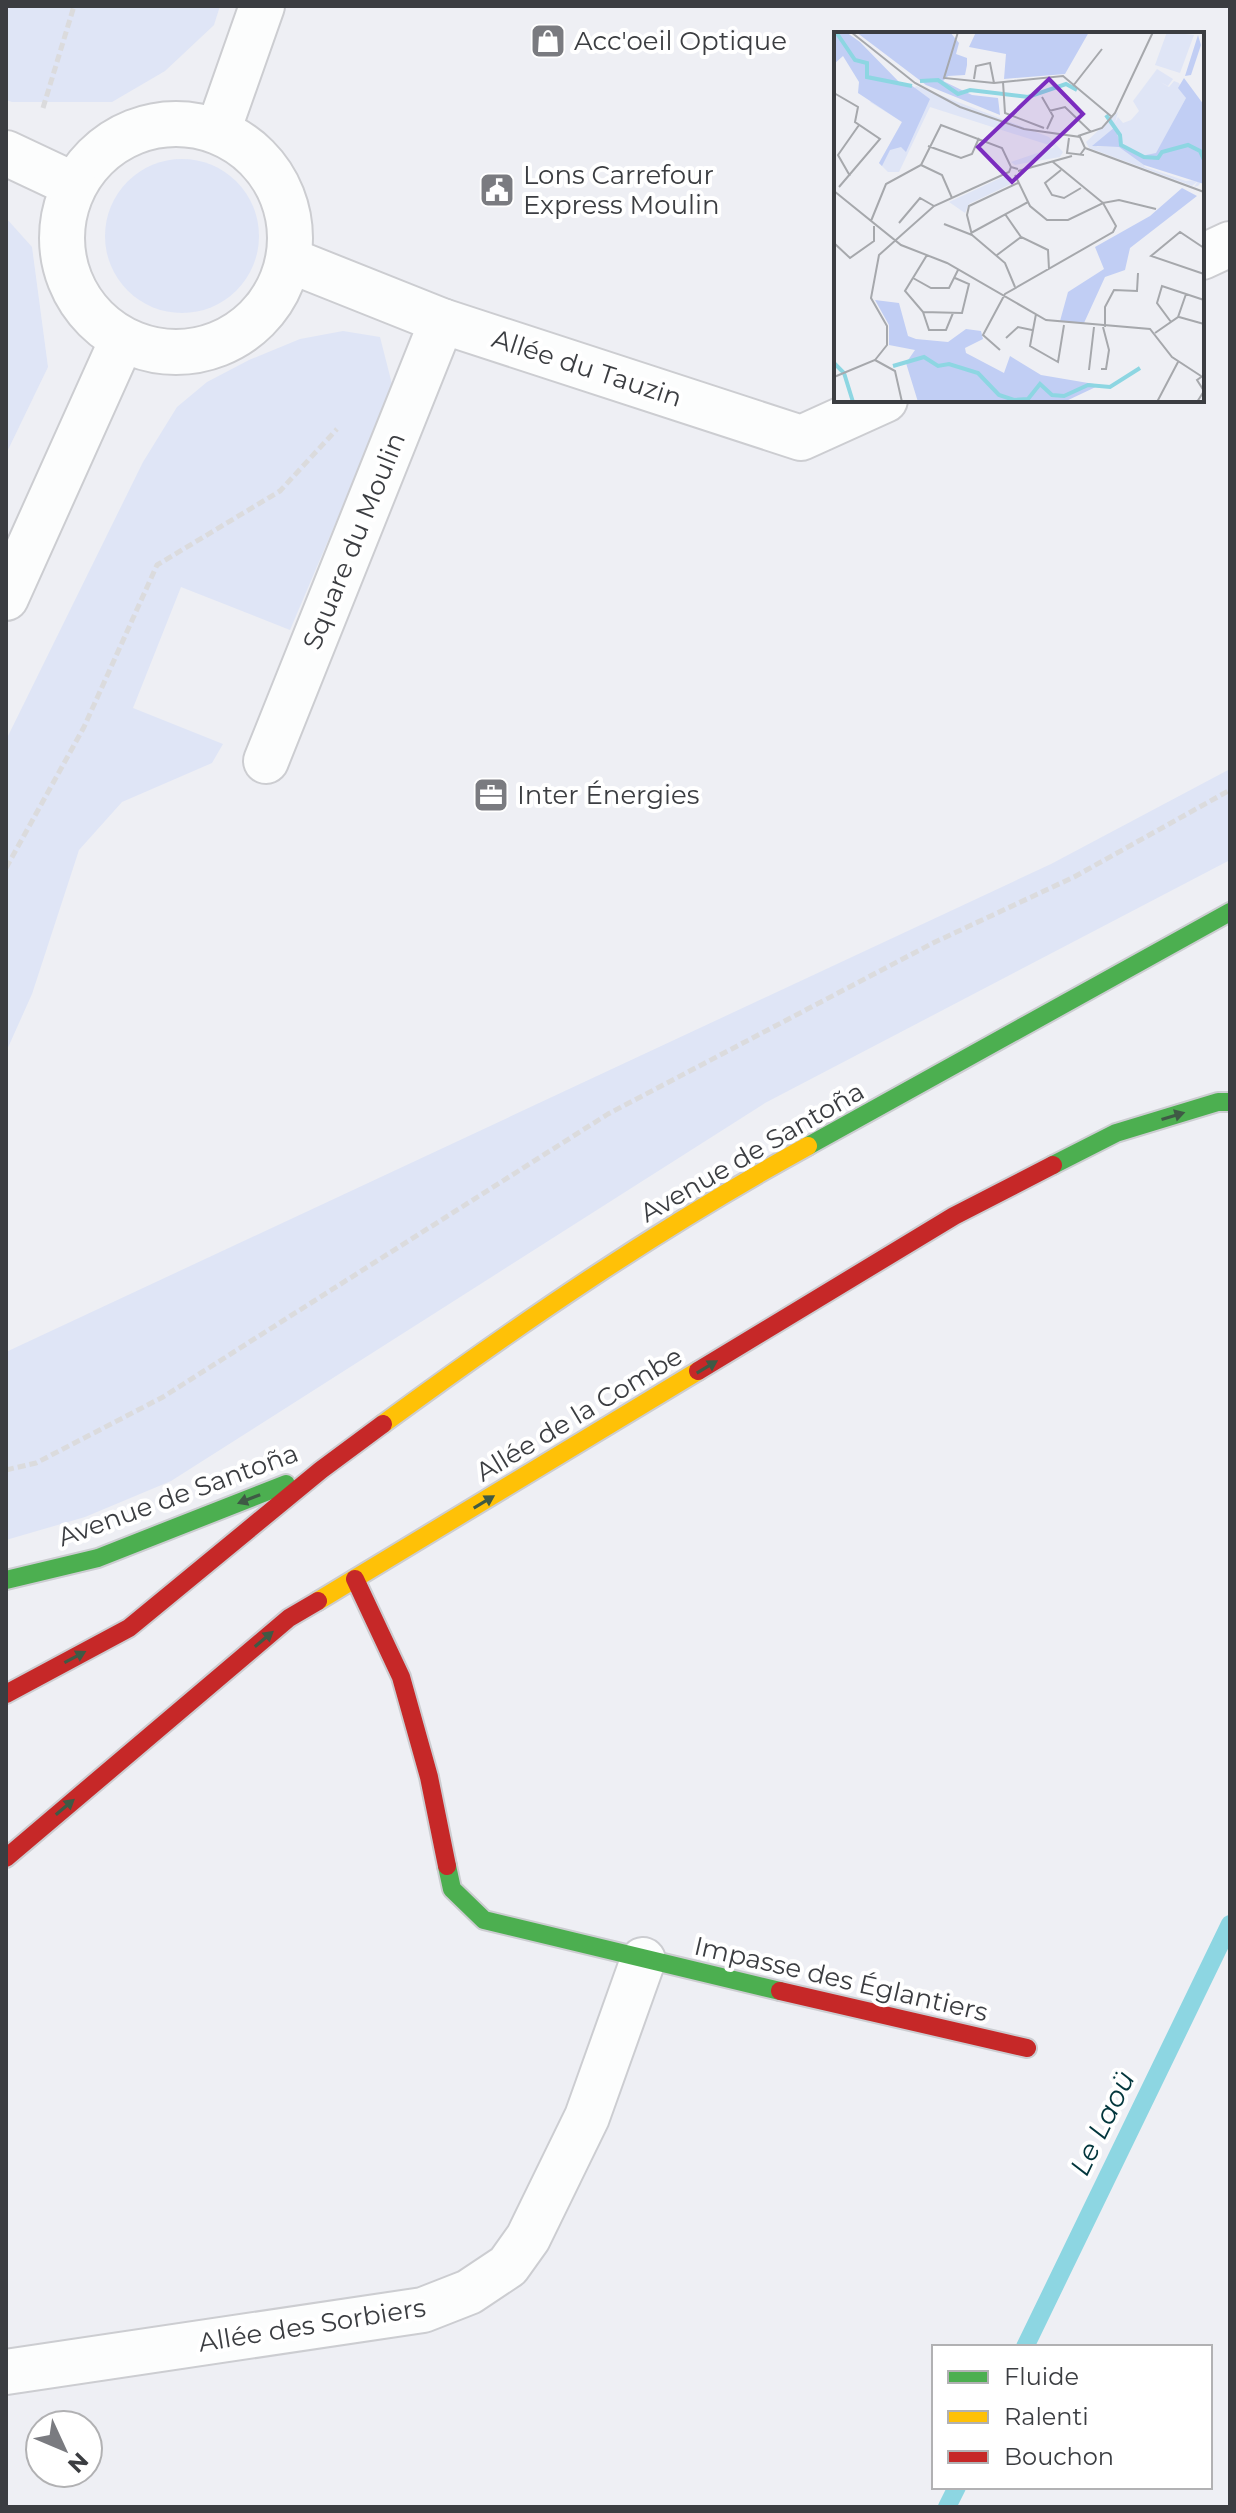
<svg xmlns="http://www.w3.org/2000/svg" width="1236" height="2513" font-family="Montserrat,sans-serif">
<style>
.green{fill:#dfe5f6}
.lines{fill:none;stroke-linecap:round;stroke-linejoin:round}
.stream{stroke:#8dd6e2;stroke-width:18}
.street-casing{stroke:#cccdd1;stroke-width:48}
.fast-casing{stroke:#cccdd1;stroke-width:22}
.slow-casing{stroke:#cccdd1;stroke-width:22}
.jam-casing{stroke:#cccdd1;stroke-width:22}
.path{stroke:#dbdbdd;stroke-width:5;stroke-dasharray:8 4;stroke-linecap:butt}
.street{stroke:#fcfdfd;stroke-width:44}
.fast{stroke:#4caf50;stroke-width:18}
.slow{stroke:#ffc107;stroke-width:18}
.jam{stroke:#c62828;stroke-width:18}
.oneway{fill:#3f5a45}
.labels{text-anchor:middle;stroke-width:8;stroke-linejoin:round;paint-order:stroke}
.poi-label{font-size:26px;fill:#3b3d41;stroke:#fff;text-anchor:start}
.street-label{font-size:26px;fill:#3b3d41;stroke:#fff}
.water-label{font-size:28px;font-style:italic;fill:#02363c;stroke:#fff}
.inset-river{fill:none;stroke:#8dd6e2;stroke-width:4}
.inset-road{fill:none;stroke:#a6a8ac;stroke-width:2}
.view{fill:#7b2cbf;fill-opacity:0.15;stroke:#7b2cbf;stroke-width:4}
.inset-edge{fill:none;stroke:#3b3d41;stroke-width:4}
</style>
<rect width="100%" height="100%" fill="#eeeff4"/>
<g class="green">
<polygon points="6,6 220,6 214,25 165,71 112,102 12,102 6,100"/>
<circle cx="182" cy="236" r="77"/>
<polygon points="6,218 32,247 48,367 6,454"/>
<polygon points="343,331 380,337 393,388 290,630 181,587 133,708 223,744 212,763 122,802 79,850 32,994 6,1052 6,740 143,462 177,407 207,382 249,360 300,339"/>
<polygon points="1230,769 1230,860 765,1103 171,1481 85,1517 6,1540 6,1352 1051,864"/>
</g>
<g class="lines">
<g class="stream">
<polyline points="1025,2347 1230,1924"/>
<polyline points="947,2507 957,2487"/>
</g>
<defs>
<g id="street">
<circle cx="176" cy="238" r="114"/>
<polyline points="218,131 262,6"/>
<polyline points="6,153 74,185"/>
<polyline points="1202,257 1230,244"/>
<polyline points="289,260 442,321 801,438 885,400"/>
<polyline points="6,598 122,340"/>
<polyline points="266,761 442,321"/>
<polyline points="6,2372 423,2310 469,2292 508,2266 528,2238 587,2117 643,1960"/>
</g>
<g id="fast">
<polyline points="808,1146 1230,912"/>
<polyline points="1053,1165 1116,1133 1218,1102 1230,1102"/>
<polyline points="6,1580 98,1558 286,1484"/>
<polyline points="447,1866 452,1889 484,1920 780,1991"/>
</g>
<g id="slow">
<path d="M383,1424C519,1324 659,1228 808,1146"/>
<polyline points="318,1601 698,1371"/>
</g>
<g id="jam">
<polyline points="698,1371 954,1216 1053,1165"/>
<polyline points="355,1579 401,1677 429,1777 447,1866"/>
<polyline points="6,1694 129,1628 321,1470 383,1424"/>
<polyline points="6,1858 289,1618 318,1601"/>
<polyline points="780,1991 1027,2048"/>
</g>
</defs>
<use href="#street" class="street-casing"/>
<use href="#fast" class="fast-casing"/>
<use href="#slow" class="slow-casing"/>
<use href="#jam" class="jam-casing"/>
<g class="path">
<polyline points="43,108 74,6"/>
<polyline points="6,868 84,727 157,565 280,491 337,429"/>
<polyline points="6,1470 36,1463 163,1397 608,1114 933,943 1074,877 1230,790"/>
</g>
<use href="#street" class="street"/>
<use href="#fast" class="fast"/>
<use href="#slow" class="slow"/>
<use href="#jam" class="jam"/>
</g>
<defs><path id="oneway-solid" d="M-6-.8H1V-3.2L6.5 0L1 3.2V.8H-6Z" transform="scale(2)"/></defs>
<g class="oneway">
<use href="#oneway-solid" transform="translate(1173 1116) rotate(-17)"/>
<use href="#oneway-solid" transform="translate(707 1367) rotate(-31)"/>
<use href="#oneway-solid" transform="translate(249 1499) rotate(159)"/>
<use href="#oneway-solid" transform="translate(484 1502) rotate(-31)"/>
<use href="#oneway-solid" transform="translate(264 1639) rotate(-40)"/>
<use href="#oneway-solid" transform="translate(75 1657) rotate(-28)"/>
<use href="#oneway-solid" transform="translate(65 1807) rotate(-40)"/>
</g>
<defs>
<symbol id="shop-square" viewBox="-11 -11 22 22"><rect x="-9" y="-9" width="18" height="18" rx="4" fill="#7a7b80" stroke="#fff"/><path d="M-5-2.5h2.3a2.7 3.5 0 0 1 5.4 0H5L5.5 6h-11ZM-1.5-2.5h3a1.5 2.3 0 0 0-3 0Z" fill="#fff"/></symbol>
<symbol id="civic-square" viewBox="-11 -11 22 22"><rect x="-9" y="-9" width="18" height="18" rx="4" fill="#7a7b80" stroke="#fff"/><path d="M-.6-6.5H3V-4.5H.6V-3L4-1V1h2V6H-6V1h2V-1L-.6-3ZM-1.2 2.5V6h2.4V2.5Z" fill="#fff"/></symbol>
<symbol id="office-square" viewBox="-11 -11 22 22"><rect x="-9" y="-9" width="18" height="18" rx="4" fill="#7a7b80" stroke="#fff"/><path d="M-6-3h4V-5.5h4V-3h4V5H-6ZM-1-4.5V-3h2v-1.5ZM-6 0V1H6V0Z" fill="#fff"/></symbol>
</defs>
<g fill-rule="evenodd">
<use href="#shop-square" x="528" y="21" width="40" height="40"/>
<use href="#civic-square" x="477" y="170" width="40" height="40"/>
<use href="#office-square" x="471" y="775" width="40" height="40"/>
</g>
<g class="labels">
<g class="poi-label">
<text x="574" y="50">Acc'oeil Optique</text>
<text x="523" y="184">Lons Carrefour<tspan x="523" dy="30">Express Moulin</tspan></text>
<text x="517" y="804">Inter Énergies</text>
</g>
<g class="street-label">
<text transform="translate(587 368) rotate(18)" y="9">Allée du Tauzin</text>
<text transform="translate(354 541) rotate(-68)" y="9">Square du Moulin</text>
<text transform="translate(752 1152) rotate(-30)" y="9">Avenue de Santoña</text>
<text transform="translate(579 1414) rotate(-31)" y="9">Allée de la Combe</text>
<text transform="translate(178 1495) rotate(-20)" y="9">Avenue de Santoña</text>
<text transform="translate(841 1979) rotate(13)" y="9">Impasse des Églantiers</text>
<text transform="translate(312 2325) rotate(-9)" y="9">Allée des Sorbiers</text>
</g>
<g class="water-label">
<text transform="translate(1102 2123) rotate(-64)" y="10">Le Laoü</text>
</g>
</g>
<g transform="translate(834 32)">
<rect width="370" height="370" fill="#eeeff4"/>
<path d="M333,0L360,3L346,41L321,33ZM323,37L339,47L334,54L326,50L335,55L340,49L345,51L352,66L322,122L307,124L286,113L284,98L262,115H285L306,126L311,135L352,149L370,147L364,154L360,155L364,149L358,154L255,116L252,110L284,80L281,91L284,85L289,91L297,88L305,79L299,69ZM50,51L79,58L82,54L215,105L229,120L226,125L181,133L177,130L221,115L96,75L65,140H54L45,131L68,90L36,70ZM173,143L181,150L135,172L131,181L115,170Z" fill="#dfe5f6"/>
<path d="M0,0H12L26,10L68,53H77L96,67L72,120L67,115L56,118L48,134L45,131L68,90L24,61L25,50L9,24L0,32ZM22,0H116L125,11L122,22L133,26V33L131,43L114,44L109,49L138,63L164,66L166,83L92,53ZM142,0H255L231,42L170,47L172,22L135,15ZM364,3L367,13L357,43L351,44ZM350,46L370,73V152L310,133L285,115L258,114L281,95L287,114L307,124L322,121L352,66L344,56ZM348,156L363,164L296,216L291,238L271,245L250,291L226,289L234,260L270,237L261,215L316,184ZM41,268L65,271L74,304L82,307L114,310L132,297L147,299L149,307L131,316L132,321L170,341L176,324L207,343L266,353L230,370H84L72,331L81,318L55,313V293Z" fill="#c1cef4"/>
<path class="inset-river" d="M2,0L21,28L33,31V45L78,54M86,49L104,48L124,62L136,58L194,65L232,52L243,58M272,83L286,103L287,113L310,125L324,126L328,120L354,113L366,119L370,128M0,331L10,341L19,370M59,334L90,325L104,334L115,332L144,341L165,363L180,368L194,367L206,352L218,363L230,364L254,353L276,355L306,336"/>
<path class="inset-road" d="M17,0L81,51L126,75L190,97L246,105L251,116L246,123M124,0L110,46L160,51L229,44L278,85M140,47L142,34L156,31L160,51M169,50L171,81L210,96M239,54L268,17M0,61L24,75L21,90L46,107L5,155M208,65L219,84L213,97M215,79L231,75L257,100M244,104L268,96L281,81L319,0M235,106L233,121L250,123M94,114L127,126L138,122L145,106M251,116L370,160M219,130L269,171L285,168L322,177M87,133L108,143L118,166M227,138L211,151L218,163L230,166L247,156M184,139L238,124M16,144L4,123L25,93M0,159L67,213L113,231L212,288L316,297L338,325L367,344M171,182L187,205L214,218L215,237M37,189L52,152L87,133L107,93L168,116L177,135M65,191L86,166L100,174M110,192L138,203M137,201L194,170M0,211L16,226L40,209V194M370,216L346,200L317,224L370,242M93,223L71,259L89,280L128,281L135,252L121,246M163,223L187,205M79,246L97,256H115L124,238M181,255L171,231L138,203L133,183L135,174L184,151M89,280L95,298H112L119,281M202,282L196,314L224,330L230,293M345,285L370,292M337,290L323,271L328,254L370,268M271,295V275L280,258L303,259L304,241M321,301L344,285L352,262M172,306L184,295L198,298M166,318L149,303L171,262L279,200L282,194L269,171L234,188H213L196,174L181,143M41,328L61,339L68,370M267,337H272L275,318L269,295M255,338L260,295M0,345L41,328L53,313V294L37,266L45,223L100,174L175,140L177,135L184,137M323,370L344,330M363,370L370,359L363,348L370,343"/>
<path class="view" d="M215,47L249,82L178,150L144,115Z"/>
<rect width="370" height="370" class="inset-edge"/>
</g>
<rect width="1236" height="2513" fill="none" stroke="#3b3d41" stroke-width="16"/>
<rect x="932" y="2345" width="280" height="144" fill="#ffffff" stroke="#b1b1b3" stroke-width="2"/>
<rect x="948" y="2371" width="40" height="12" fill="#4caf50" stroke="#b1b1b3" stroke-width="2"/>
<text x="1004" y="2385" font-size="24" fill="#3b3d41">Fluide</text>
<rect x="948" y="2411" width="40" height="12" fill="#ffc107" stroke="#b1b1b3" stroke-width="2"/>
<text x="1004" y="2425" font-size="24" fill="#3b3d41">Ralenti</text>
<rect x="948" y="2451" width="40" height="12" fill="#c62828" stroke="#b1b1b3" stroke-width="2"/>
<text x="1004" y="2465" font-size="24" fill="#3b3d41">Bouchon</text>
<g transform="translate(64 2449) rotate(134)"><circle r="38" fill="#ffffff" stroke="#b1b1b3" stroke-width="2"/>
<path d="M0-6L14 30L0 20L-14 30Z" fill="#7a7b80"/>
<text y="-12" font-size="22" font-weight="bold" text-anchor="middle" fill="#3b3d41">N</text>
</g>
</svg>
